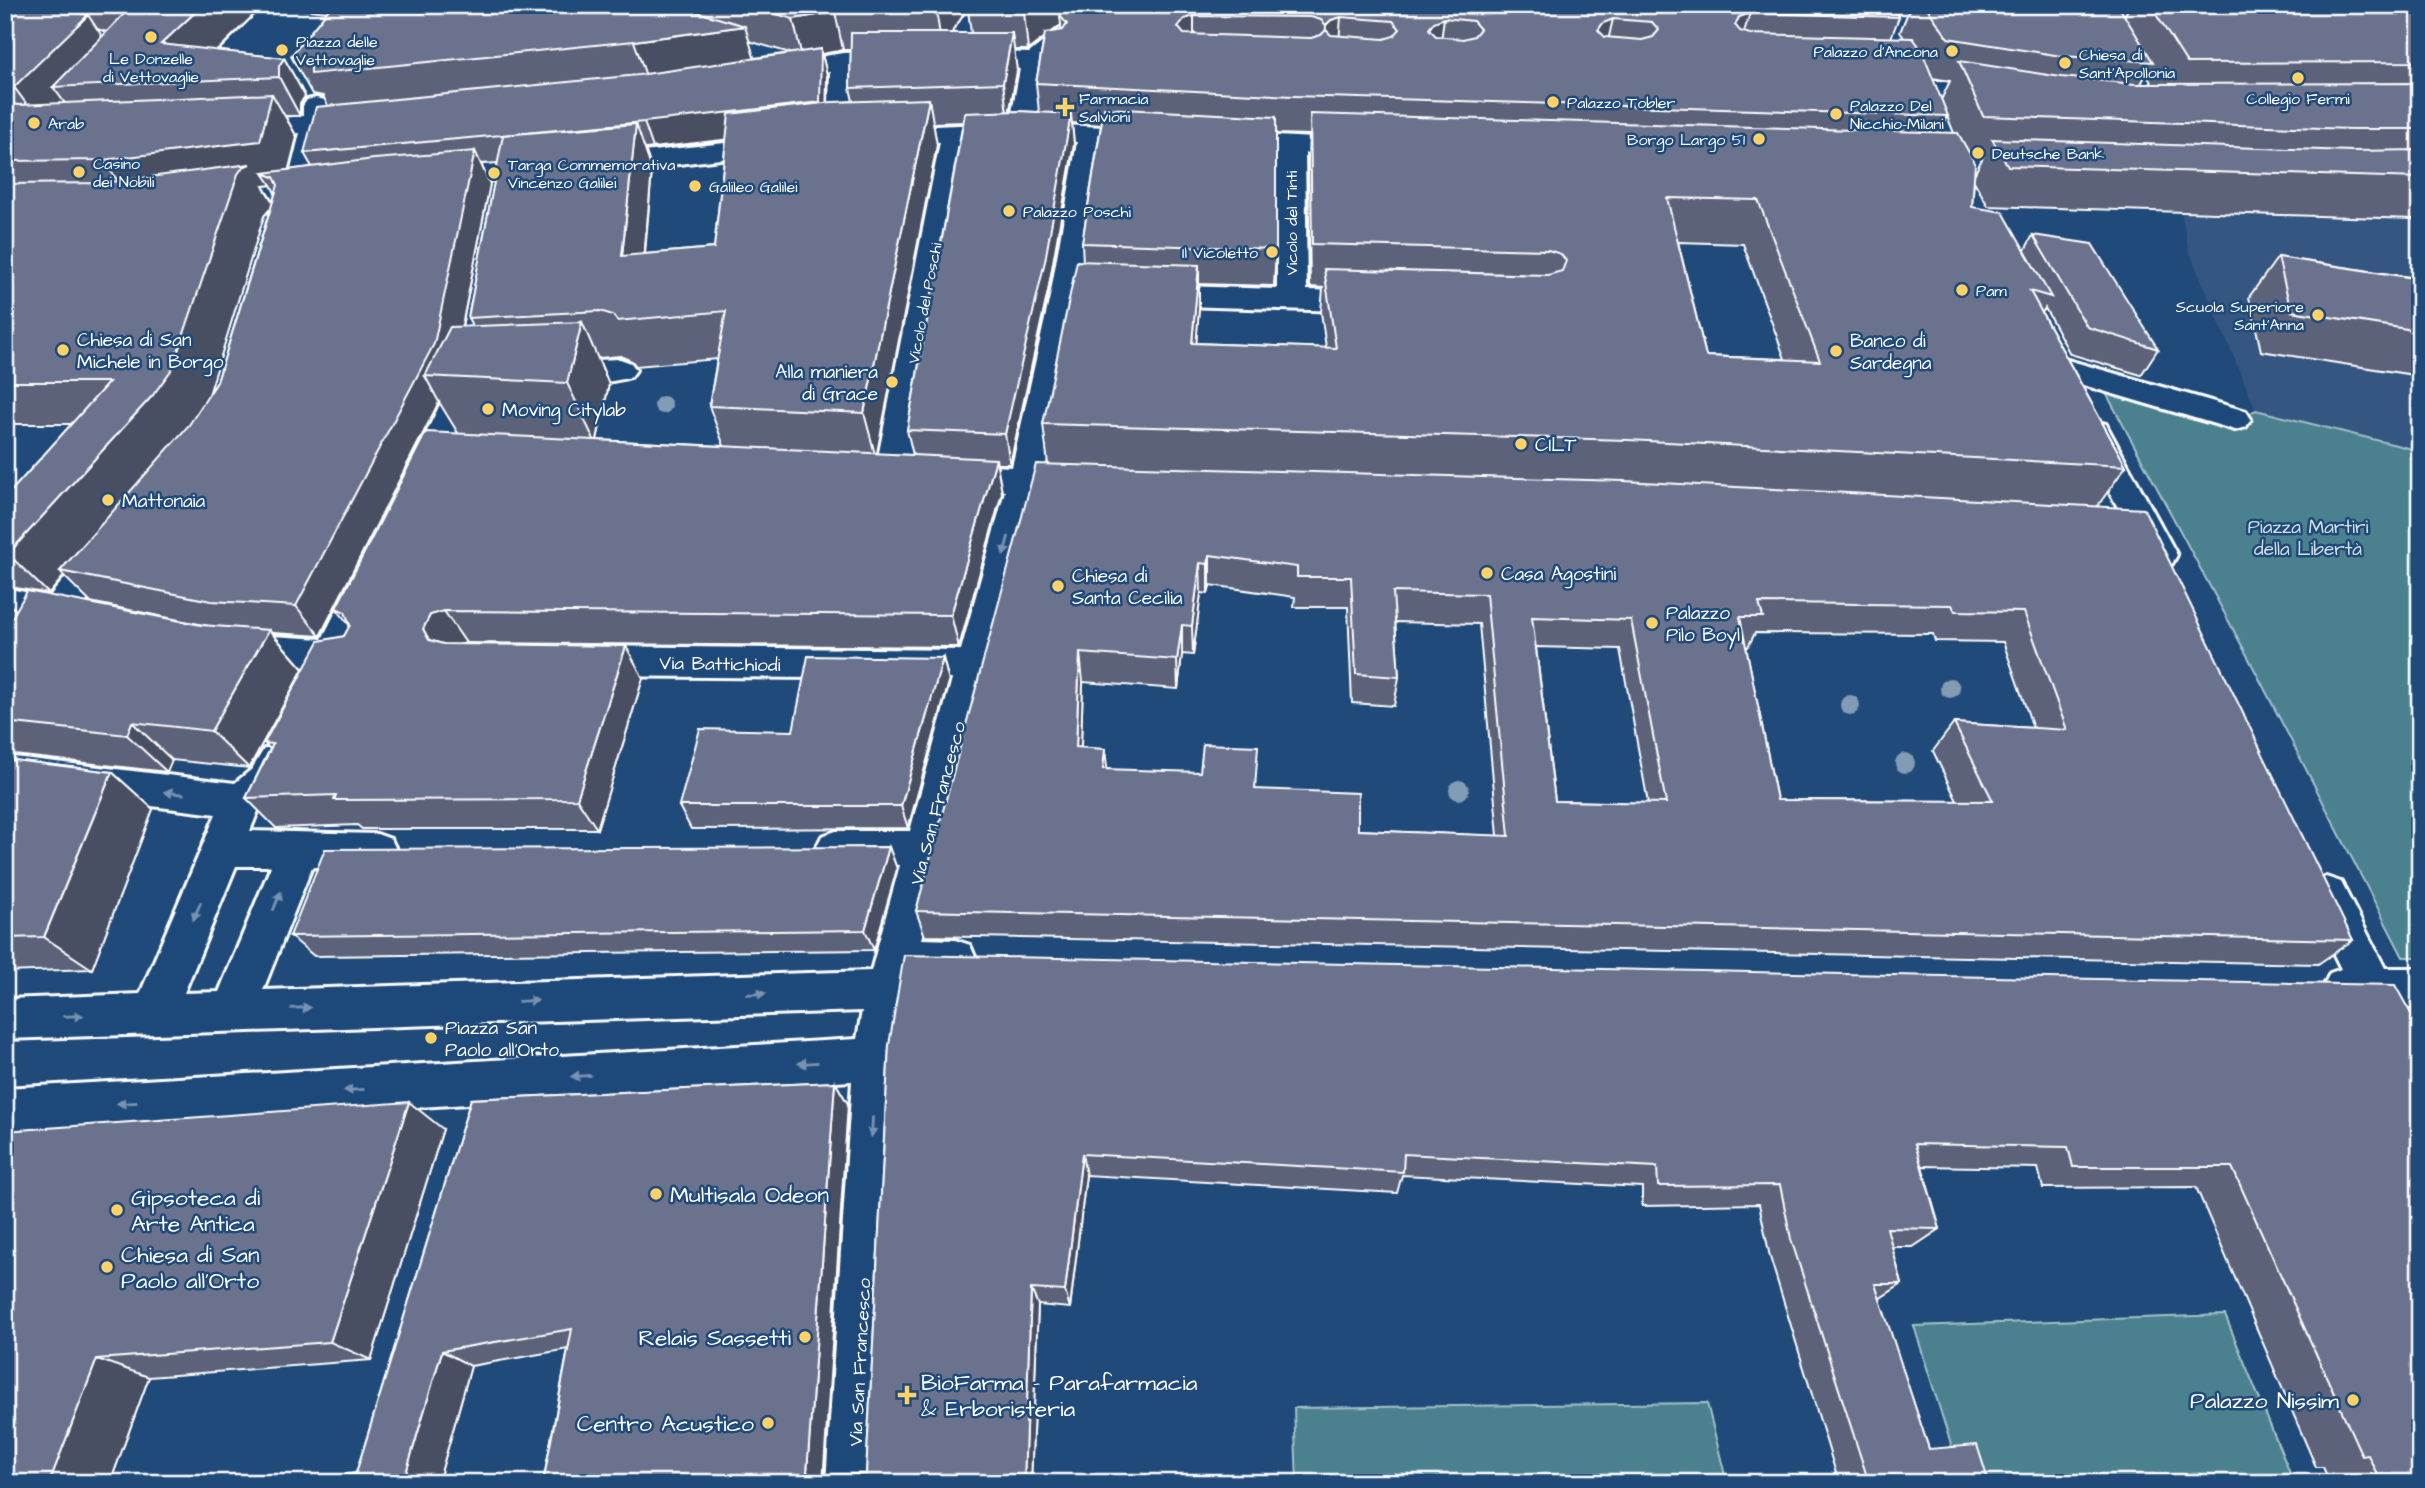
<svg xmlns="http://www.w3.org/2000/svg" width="2425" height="1488" font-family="'Architects Daughter',sans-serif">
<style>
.built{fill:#365680}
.green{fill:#4b818f;stroke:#a5c0c7;stroke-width:2}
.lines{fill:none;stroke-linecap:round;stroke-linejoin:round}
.minor-casing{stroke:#fff;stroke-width:6}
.minor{fill:#1f4a7a;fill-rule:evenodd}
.tree{fill:#819cb4}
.wall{fill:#5b6279;stroke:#fff;stroke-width:2;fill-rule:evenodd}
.shaded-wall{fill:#4a5063;stroke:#fff;stroke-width:2}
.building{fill:#6a728d;stroke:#fff;stroke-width:2;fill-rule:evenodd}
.oneway{fill:#7992af}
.poi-dot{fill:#ffd166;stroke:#1f4a7a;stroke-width:2.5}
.labels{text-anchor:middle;stroke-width:5;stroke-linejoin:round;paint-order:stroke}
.far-poi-label{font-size:16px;fill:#fff;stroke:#1f4a7a;text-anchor:start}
.far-street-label{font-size:16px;fill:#fff;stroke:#1f4a7a}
.poi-label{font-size:19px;fill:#fff;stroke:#1f4a7a;text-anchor:start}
.park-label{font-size:19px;fill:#d2e0e3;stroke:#1f4a7a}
.street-label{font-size:19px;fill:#fff;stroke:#1f4a7a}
.near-poi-label{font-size:23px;fill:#fff;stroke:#1f4a7a;text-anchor:start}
</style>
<rect width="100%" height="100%" fill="#1f4a7a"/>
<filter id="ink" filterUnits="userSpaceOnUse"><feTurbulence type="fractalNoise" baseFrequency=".0143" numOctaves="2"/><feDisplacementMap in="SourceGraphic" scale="14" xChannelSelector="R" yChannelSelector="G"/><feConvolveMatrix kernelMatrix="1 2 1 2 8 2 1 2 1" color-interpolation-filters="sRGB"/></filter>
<g filter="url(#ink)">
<polygon class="built" points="2170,186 2420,188 2420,451 2256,410 2189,251 2181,212"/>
<g class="green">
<polygon points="2106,393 2226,425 2256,410 2420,451 2420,957 2403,957 2249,659"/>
<polygon points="2225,1315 2294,1483 1963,1483 1914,1326"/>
<polygon points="1707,1403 1727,1483 1297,1483 1294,1408"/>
</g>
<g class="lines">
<defs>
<g id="minor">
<path d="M1090,5H1120L1058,55L1064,57L1068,62L1064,67L1046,69L1037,124L1152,129L1162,131L1166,137L1162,143L1152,145L1104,143L1081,292L1045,469L1082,471L1094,475L1099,483L1094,491L1082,495L1038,493L922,939L955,940L970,945L976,959L970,973L955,978H912L898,1059L878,1483H826L852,1081L5,1132V1088L857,1039L862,1011L5,1039V999L140,994L216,814L5,788V756L235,783L252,769L264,749L278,744L292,749L297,760L280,793L258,811L250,831L377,834L391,839L397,851L391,863L377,868L312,867L263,990L871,971L900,865H836L822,860L816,848L822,836L836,831H910L952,679L584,676L571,671L566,661L571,651L584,646L961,650L1005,491L947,488L935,484L930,476L935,468L947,464L1012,467L1051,292L1077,142L1022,139L967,141L909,473L904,481L892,485L880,481L875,473L940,142L883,144L873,142L869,136L873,130L883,128L1010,123L1020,69L956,64L952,59L956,54L965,51L1029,53ZM236,866H271L219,992L184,993Z"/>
<polygon points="901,51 910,54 914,59 910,64 856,68 856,137 852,143 842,145 832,143 828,137 830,71 774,80 765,77 761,72 765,67 774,64 843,53"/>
<polygon points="1920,78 1999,91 2008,93 2012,99 2008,105 1999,107 1911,92 1907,86 1911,80"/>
<polygon points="316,98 325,100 329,106 329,114 363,111 372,113 376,119 372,125 328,130 313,194 309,200 299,202 289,200 285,194 300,133 238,138 228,136 225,130 228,124 238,122 303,116 303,106 307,100"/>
<polygon points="1222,133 1371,141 1375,147 1371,153 1361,155 1305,153 1307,290 1375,292 1386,295 1390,302 1386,309 1375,312 1149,305 1138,302 1134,295 1138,288 1149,285 1277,289 1277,152 1212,147 1208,141 1212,135"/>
<polygon points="778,137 788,139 792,145 788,151 653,167 433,185 423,183 419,177 423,171 433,169 653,151"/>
<polygon points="2057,357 2246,411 2251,419 2246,427 2235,430 2046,374 2041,367 2046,360"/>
<path d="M620,359L631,363L636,370L631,377C608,384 564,387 541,380L536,373L541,366L552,362Z"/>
<polygon points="472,361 483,365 488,372 438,478 433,486 421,490 409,486 404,478 456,372 461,365"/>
<polygon points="2094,421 2106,424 2110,432 2177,555 2172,564 2160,568 2148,564 2143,555 2078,432 2082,424"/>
<polygon points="110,535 122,539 127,548 83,606 90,616 85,626 67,629 18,719 5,723 5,673 34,622 5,616 5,588 49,597 98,539"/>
<polygon points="370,566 383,570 388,579 357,642 368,646 373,656 368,666 355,670 344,670 332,692 319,697 306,692 300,682 308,667 237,662 224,658 219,648 224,638 237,634 322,639 357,570"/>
<polygon points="2326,877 2341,882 2385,968 2420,968 2420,1008 2406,1008 2420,1035 2420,1102 2404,1096 2360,1007 2345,1007 2330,1001 2323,987 2330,973 2341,969 2305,895 2311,882"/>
</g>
</defs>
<use href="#minor" class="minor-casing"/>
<use href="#minor" class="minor"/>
</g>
<g class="tree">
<circle cx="663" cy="405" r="9"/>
<circle cx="1950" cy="688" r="10"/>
<circle cx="1850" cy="705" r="10"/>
<circle cx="1905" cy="763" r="10"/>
<circle cx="1459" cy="790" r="10"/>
</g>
<g class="wall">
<path d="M5,5H674L699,13L692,8L679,5H1891L1899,17L1891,38H1904L1900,32L1911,5H2420V376L2261,351L2249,297L2278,257L2417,278L2414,219L1988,206L1974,181L1972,207L2025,250L2033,235L2158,349L2141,375L2070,354L2045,308L2042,313L2126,466L2097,507L2353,940L2318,964L925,936L916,911L1048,464L1043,424L1083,262L1082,243L1101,125L1072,123L1074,144L1048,291L1010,464H997L1002,493L959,647L466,643L462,645L643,678L597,829H362L357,825L276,828L246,798L270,749L264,743L344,636L350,626L336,608L458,433L439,402L320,636L272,633L303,669L249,768L172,760L167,772L5,754V600L16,611L209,626L90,602L64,576L49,594L5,586V498L72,424H5ZM264,5L327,12L291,56L312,94L323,96L328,106L304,153L312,167L288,170L297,137L285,116H300V104L305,96L284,58L218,51ZM969,6H970L968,10L971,33H952ZM1061,25V31L1051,32ZM97,29L107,32L102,37ZM1044,38L1036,83L1039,112L1009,111L1017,71L1014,50H1028ZM749,41L790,53L754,58ZM843,50H851L850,88L853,101L827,103V75L822,54ZM2146,74L2152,84H2141ZM1932,78L1950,81L1941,100ZM1947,116L1954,133H1940ZM963,122L907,430L913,455L877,454L937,145L933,123ZM1276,134L1309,135L1308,157L1310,287L1323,288L1321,312L1326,348L1196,343L1199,308V284L1274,286L1276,249ZM726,140L714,248L645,254L652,170L645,149ZM1972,157H1983L1974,175ZM498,163L468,318L473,327H462L490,184L481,164ZM271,185L275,193L273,202L263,186ZM270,209L217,382L209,394L264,216ZM1678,242L1743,244L1785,359L1706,356ZM620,356L632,361L636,366L717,359L709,406L724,446L597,440L609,384L598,358ZM1210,585L1295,597L1294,607H1348L1352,703L1394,706L1399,677L1395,622L1479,624L1498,836L1358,830L1256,789L1107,769L1081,747L1083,682L1178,689L1182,654L1193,655L1201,593L1208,594ZM1755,633L1933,634L1935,641L2003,642L2033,728L1954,723L1933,751L1957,801L1777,800L1746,647H1748ZM1536,647L1620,649L1648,803L1555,801Z"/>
<polygon points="943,658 949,682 908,828 691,829 679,806 793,731"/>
<polygon points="5,759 112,772 153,809 92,969 5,972"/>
<polygon points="889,847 897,869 874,950 314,956 290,936"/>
<polygon points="2420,1003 2420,1483 2330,1483 2323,1467 2316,1467 2196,1187 2043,1188 2038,1168 1922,1166 1940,1229 1913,1247 1892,1247 1902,1284 1879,1299 1929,1449 1989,1483 1839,1483 1770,1257 1759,1204 1642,1206 1642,1187 1402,1175 1397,1193 1086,1175 1070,1308 1038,1305 1031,1483 543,1483 568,1349 471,1366 438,1483 342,1483 356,1473 471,1099 835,1082 848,1104 824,1475 866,1474 889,1045 2409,1010"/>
<polygon points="443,1129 371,1360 149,1377 110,1483 5,1483 5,1131"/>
</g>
<g class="shaded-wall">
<polygon points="43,5 67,5 79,24 88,15 113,53 53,87 64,102 42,125 14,87"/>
<polygon points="203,5 264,5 186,81 161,44"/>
<polygon points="940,5 969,5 969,6 942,48 936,10"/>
<polygon points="1033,5 1085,5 1060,16 1061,25 1028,50 1024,12"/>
<polygon points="2120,5 2130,5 2115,35"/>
<polygon points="835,12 843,50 822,54 827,75 826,128 653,148 644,122 802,57 793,19"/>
<polygon points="1750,13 1738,51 1735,25 1739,17"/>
<polygon points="1194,16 1194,54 1178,27 1184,19"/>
<polygon points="1341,17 1338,55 1324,64 1326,25 1331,20"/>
<polygon points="1444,18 1439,57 1429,29 1434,22"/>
<polygon points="1613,19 1604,58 1598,30 1603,23"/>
<polygon points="745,26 756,64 647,79 634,41"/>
<polygon points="1012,33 1017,71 1008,120 1003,83"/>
<polygon points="284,58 305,96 300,104 300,116 279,77 279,66"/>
<polygon points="272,94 297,137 285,184 274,177 263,173 271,185 263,186 276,207 269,210 264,216 204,411 60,571 64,576 49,594 8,554 153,395 133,202 103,160"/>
<polygon points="929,99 937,145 876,458 864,413"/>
<polygon points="1071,114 1074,144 1048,291 1010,464 1005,434"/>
<polygon points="636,124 652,170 640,301 622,256"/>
<polygon points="475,151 490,184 452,376 425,376 439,402 320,636 296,606"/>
<polygon points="1199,265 1199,308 1193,386 1192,343"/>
<polygon points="582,322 609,384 596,444 567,383"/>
<polygon points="996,459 1002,493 959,647 951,615"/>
<polygon points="1210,555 1210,585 1208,594 1208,564"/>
<polygon points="1200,563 1201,593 1193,655 1192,626"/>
<polygon points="5,600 30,624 5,667"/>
<polygon points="444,611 466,643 452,647 429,640 423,629 430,615"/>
<polygon points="1182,625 1182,654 1178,689 1177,660"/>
<polygon points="269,630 303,669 249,768 211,731"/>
<polygon points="626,646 643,678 597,829 577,799"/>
<polygon points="1080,653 1083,682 1080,774 1076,747"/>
<polygon points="943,658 949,682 908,828 901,806"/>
<polygon points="132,722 172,760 167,772 127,735"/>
<polygon points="1105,749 1108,776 1103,769"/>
<polygon points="112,772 153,809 92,969 44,937"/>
<polygon points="889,847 897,869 874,950 865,930"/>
<polygon points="835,1082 848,1104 823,1483 810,1475 807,1472"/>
<polygon points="409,1102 443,1129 371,1360 330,1342"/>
<polygon points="1082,1154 1086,1175 1070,1308 1065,1291"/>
<polygon points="1031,1289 1038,1305 1031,1483 1024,1483"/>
<polygon points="442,1351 471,1366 438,1483 403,1483"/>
<polygon points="97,1359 149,1377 110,1483 49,1483"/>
</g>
<g class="building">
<polygon points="5,5 49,5 88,15 14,87 5,86"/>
<polygon points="122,5 203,5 161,44 284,58 279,66 279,77 53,87 127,11"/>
<polygon points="332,5 674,5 745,26 634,41 311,74 311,66 307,58 291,56"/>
<polygon points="746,5 940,5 936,10 835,12 793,19"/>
<polygon points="971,5 1033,5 1024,12 968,10"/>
<path d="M1074,5H1891L1899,17L1750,13L1739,17L1735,25L1740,31L1750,34L1913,38L1921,49L1948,116L1293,96L1036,83L1045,33L1063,30L1067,24L1060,16ZM1194,16L1311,17L1321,20L1326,25L1331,20L1341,17L1393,21L1400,29L1394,36L1384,39L1331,35L1326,30L1321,35L1311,38L1184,34L1178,27L1184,19ZM1444,18L1473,21L1480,29L1474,36L1463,39L1436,36L1429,29L1434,22ZM1613,19L1652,22L1659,30L1653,37L1642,40L1605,37L1598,30L1603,23Z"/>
<polygon points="1925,5 2120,5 2119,7 2153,62 2061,56 1948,38"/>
<polygon points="2150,5 2420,5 2420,62 2187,63"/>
<polygon points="851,33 1012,33 1003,83 850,88"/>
<polygon points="821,49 820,102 644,122 304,153 316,107 638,75"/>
<polygon points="1959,61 2061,77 2135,84 2420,83 2420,129 2351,129 1983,116"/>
<polygon points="272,94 260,141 103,160 5,161 5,103 19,105"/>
<polygon points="929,99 864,413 709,406 726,311 617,321 613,315 600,311 468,318 503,135 636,124 622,256 714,248 729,114 832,102"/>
<polygon points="1104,108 1276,117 1276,249 1082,243"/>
<polygon points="1018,111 1071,114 1045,261 1005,434 907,430 965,113"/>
<path d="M1310,114L1958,133L1975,163L1972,207L2003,212L2051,297L2030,291L2126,466L1628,440L1043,424L1077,261L1199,265L1192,343L1336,348L1324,269L1548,275L1562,271L1566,261L1561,254L1548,250L1312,244ZM1667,198L1758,200L1820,361L1706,356Z"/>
<polygon points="1992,139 2352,151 2420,150 2420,178 2008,166"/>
<polygon points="475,151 434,344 296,606 211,601 60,571 189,425 217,382 278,185 274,177 263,173 374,159"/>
<polygon points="250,164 243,167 238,174 172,369 153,395 8,554 5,553 5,498 109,382 5,382 5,184 103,183"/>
<polygon points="2033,235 2092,244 2158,349 2087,327"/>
<polygon points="2278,257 2420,279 2420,331 2291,311"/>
<polygon points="582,322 567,383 425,376 450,327"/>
<polygon points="426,432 996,459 951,615 444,611 430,615 423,629 429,640 443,644 626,646 577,799 334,800 336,795 246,798 273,744 264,743 319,641 344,636 350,625 345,612 336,608"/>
<path d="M1036,464L1624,481L2144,509L2353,940L916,911ZM1210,555L1297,567V577H1351L1356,674L1399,677L1393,592L1486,594L1509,836L1358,830V793L1255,789L1258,746L1203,744L1200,772L1103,769L1105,749L1076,747L1080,653L1177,660L1182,625L1192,626L1200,563L1208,564ZM1759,603L1952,605L1955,611L2024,612L2067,730L1954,723L1993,801L1777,800L1740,617H1763ZM1532,617L1631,620L1666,803L1555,801Z"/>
<polygon points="27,591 201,625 269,630 211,731 132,722 127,735 5,722 5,630"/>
<polygon points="808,656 943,658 901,806 679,806 700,729 793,731"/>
<polygon points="5,759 112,772 44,937 5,938"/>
<polygon points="889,847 865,930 290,936 325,849"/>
<polygon points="904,955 2395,985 2420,1030 2420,1483 2381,1483 2368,1455 2362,1456 2232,1167 2073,1167 2068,1147 1915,1144 1940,1229 1887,1228 1902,1284 1875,1284 1929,1449 1977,1445 1989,1483 1869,1483 1791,1239 1780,1185 1658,1186 1657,1167 1404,1154 1403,1172 1082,1154 1065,1291 1031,1289 1024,1483 543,1483 572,1329 442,1351 403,1483 342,1483 345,1475 356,1473 471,1099 835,1082 807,1472 810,1475 866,1474 889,1045"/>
<polygon points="409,1102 330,1342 97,1359 49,1483 5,1483 5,1131"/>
</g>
<defs><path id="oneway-solid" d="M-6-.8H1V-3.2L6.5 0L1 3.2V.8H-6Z" transform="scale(1.75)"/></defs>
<g class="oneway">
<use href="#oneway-solid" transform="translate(1006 546) rotate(105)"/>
<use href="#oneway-solid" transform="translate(174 793) rotate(-173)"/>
<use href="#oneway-solid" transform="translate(277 901) rotate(-68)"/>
<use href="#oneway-solid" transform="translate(197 911) rotate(113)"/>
<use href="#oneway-solid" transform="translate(756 994) rotate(-2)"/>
<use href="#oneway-solid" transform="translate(528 1001) rotate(-2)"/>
<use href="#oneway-solid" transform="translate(301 1008) rotate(-2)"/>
<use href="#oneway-solid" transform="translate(73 1016) rotate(-2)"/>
<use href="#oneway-solid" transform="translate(808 1063) rotate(177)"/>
<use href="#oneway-solid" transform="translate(581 1076) rotate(177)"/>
<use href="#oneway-solid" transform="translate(354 1090) rotate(177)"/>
<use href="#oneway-solid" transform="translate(127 1103) rotate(177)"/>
<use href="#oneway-solid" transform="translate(872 1127) rotate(93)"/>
</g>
</g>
<g class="poi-dot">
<circle cx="151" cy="37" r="7"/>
<circle cx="282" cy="50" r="7"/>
<circle cx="1952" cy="51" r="7"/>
<circle cx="2065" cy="63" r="7"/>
<circle cx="2298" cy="78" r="7"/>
<circle cx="1553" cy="102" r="7"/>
<path d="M1061.5 96.5h7v7h7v7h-7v7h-7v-7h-7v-7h7z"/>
<circle cx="1836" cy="114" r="7"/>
<circle cx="34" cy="123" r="7"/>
<circle cx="1759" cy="139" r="7"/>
<circle cx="1978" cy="153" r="7"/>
<circle cx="79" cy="172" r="7"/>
<circle cx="494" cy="173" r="7"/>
<circle cx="695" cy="186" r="7"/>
<circle cx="1009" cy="211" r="7"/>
<circle cx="1272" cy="252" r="7"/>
<circle cx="1962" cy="290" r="7"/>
<circle cx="2318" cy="315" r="7"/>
<circle cx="63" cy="350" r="7"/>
<circle cx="1836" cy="351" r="7"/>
<circle cx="892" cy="382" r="7"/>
<circle cx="488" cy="409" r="7"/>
<circle cx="1521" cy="444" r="7"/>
<circle cx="108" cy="500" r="7"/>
<circle cx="1487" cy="573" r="7"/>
<circle cx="1058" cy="586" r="7"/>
<circle cx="1652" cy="623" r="7"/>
<circle cx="431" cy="1038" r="7"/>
<circle cx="656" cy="1194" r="7"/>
<circle cx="117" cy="1210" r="7"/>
<circle cx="107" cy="1267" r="7"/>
<circle cx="805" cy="1337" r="7"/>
<path d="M903.5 1384.5h7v7h7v7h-7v7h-7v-7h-7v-7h7z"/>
<circle cx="2353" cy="1400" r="7"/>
<circle cx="768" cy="1423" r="7"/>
</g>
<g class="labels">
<g class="far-poi-label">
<text x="296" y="47">Piazza delle<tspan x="296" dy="18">Vettovaglie</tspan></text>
<text x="1938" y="57" text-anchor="end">Palazzo d'Ancona</text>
<text x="2079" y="60">Chiesa di<tspan x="2079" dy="18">Sant'Apollonia</tspan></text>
<text x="151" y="64" text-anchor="middle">Le Donzelle<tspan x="151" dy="18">di Vettovaglie</tspan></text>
<text x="1079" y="104">Farmacia<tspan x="1079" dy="18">Salvioni</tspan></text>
<text x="2298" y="104" text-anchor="middle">Collegio Fermi</text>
<text x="1567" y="108">Palazzo Tobler</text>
<text x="1850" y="111">Palazzo Del<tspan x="1850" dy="18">Nicchio-Milani</tspan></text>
<text x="48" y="129">Arab</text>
<text x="1745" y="145" text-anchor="end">Borgo Largo 51</text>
<text x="1992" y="159">Deutsche Bank</text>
<text x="93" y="169">Casino<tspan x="93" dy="18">dei Nobili</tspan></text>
<text x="508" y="170">Targa Commemorativa<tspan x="508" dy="18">Vincenzo Galilei</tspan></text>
<text x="709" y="192">Galileo Galilei</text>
<text x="1023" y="217">Palazzo Poschi</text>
<text x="1258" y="258" text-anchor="end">Il Vicoletto</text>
<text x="1976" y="296">Pam</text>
<text x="2304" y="312" text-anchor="end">Scuola Superiore<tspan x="2304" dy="18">Sant'Anna</tspan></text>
</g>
<g class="far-street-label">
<text transform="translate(1291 223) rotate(-90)" y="6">Vicolo del Tinti</text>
<text transform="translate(924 303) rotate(-79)" y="6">Vicolo del Poschi</text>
</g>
<g class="poi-label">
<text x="77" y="346">Chiesa di San<tspan x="77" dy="22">Michele in Borgo</tspan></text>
<text x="1850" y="347">Banco di<tspan x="1850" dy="22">Sardegna</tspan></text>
<text x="878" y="378" text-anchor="end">Alla maniera<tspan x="878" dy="22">di Grace</tspan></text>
<text x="502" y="416">Moving Citylab</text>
<text x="1535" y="451">CILT</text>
<text x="122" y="507">Mattonaia</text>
<text x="1501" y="580">Casa Agostini</text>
<text x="1072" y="582">Chiesa di<tspan x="1072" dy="22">Santa Cecilia</tspan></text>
<text x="1666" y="619">Palazzo<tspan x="1666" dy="22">Pilo Boyl</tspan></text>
<text x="445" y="1034">Piazza San<tspan x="445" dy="22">Paolo all'Orto</tspan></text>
</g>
<g class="park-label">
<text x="2308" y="533">Piazza Martiri<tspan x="2308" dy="22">della Libertà</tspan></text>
</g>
<g class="street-label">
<text transform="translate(720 663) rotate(1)" y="7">Via Battichiodi</text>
<text transform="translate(937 803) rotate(-75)" y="7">Via San Francesco</text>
<text transform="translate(859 1362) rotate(-87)" y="7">Via San Francesco</text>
</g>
<g class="near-poi-label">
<text x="670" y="1202">Multisala Odeon</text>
<text x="131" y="1205">Gipsoteca di<tspan x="131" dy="26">Arte Antica</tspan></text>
<text x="121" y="1262">Chiesa di San<tspan x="121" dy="26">Paolo all'Orto</tspan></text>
<text x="791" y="1345" text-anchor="end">Relais Sassetti</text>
<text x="921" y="1390">BioFarma - Parafarmacia<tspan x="921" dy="26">&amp; Erboristeria</tspan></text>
<text x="2339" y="1408" text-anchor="end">Palazzo Nissim</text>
<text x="754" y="1431" text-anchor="end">Centro Acustico</text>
</g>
</g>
<rect width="2425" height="1488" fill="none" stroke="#1f4a7a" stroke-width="28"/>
<rect x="14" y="14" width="2397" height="1460" fill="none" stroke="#fff" stroke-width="2.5" filter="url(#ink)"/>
</svg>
